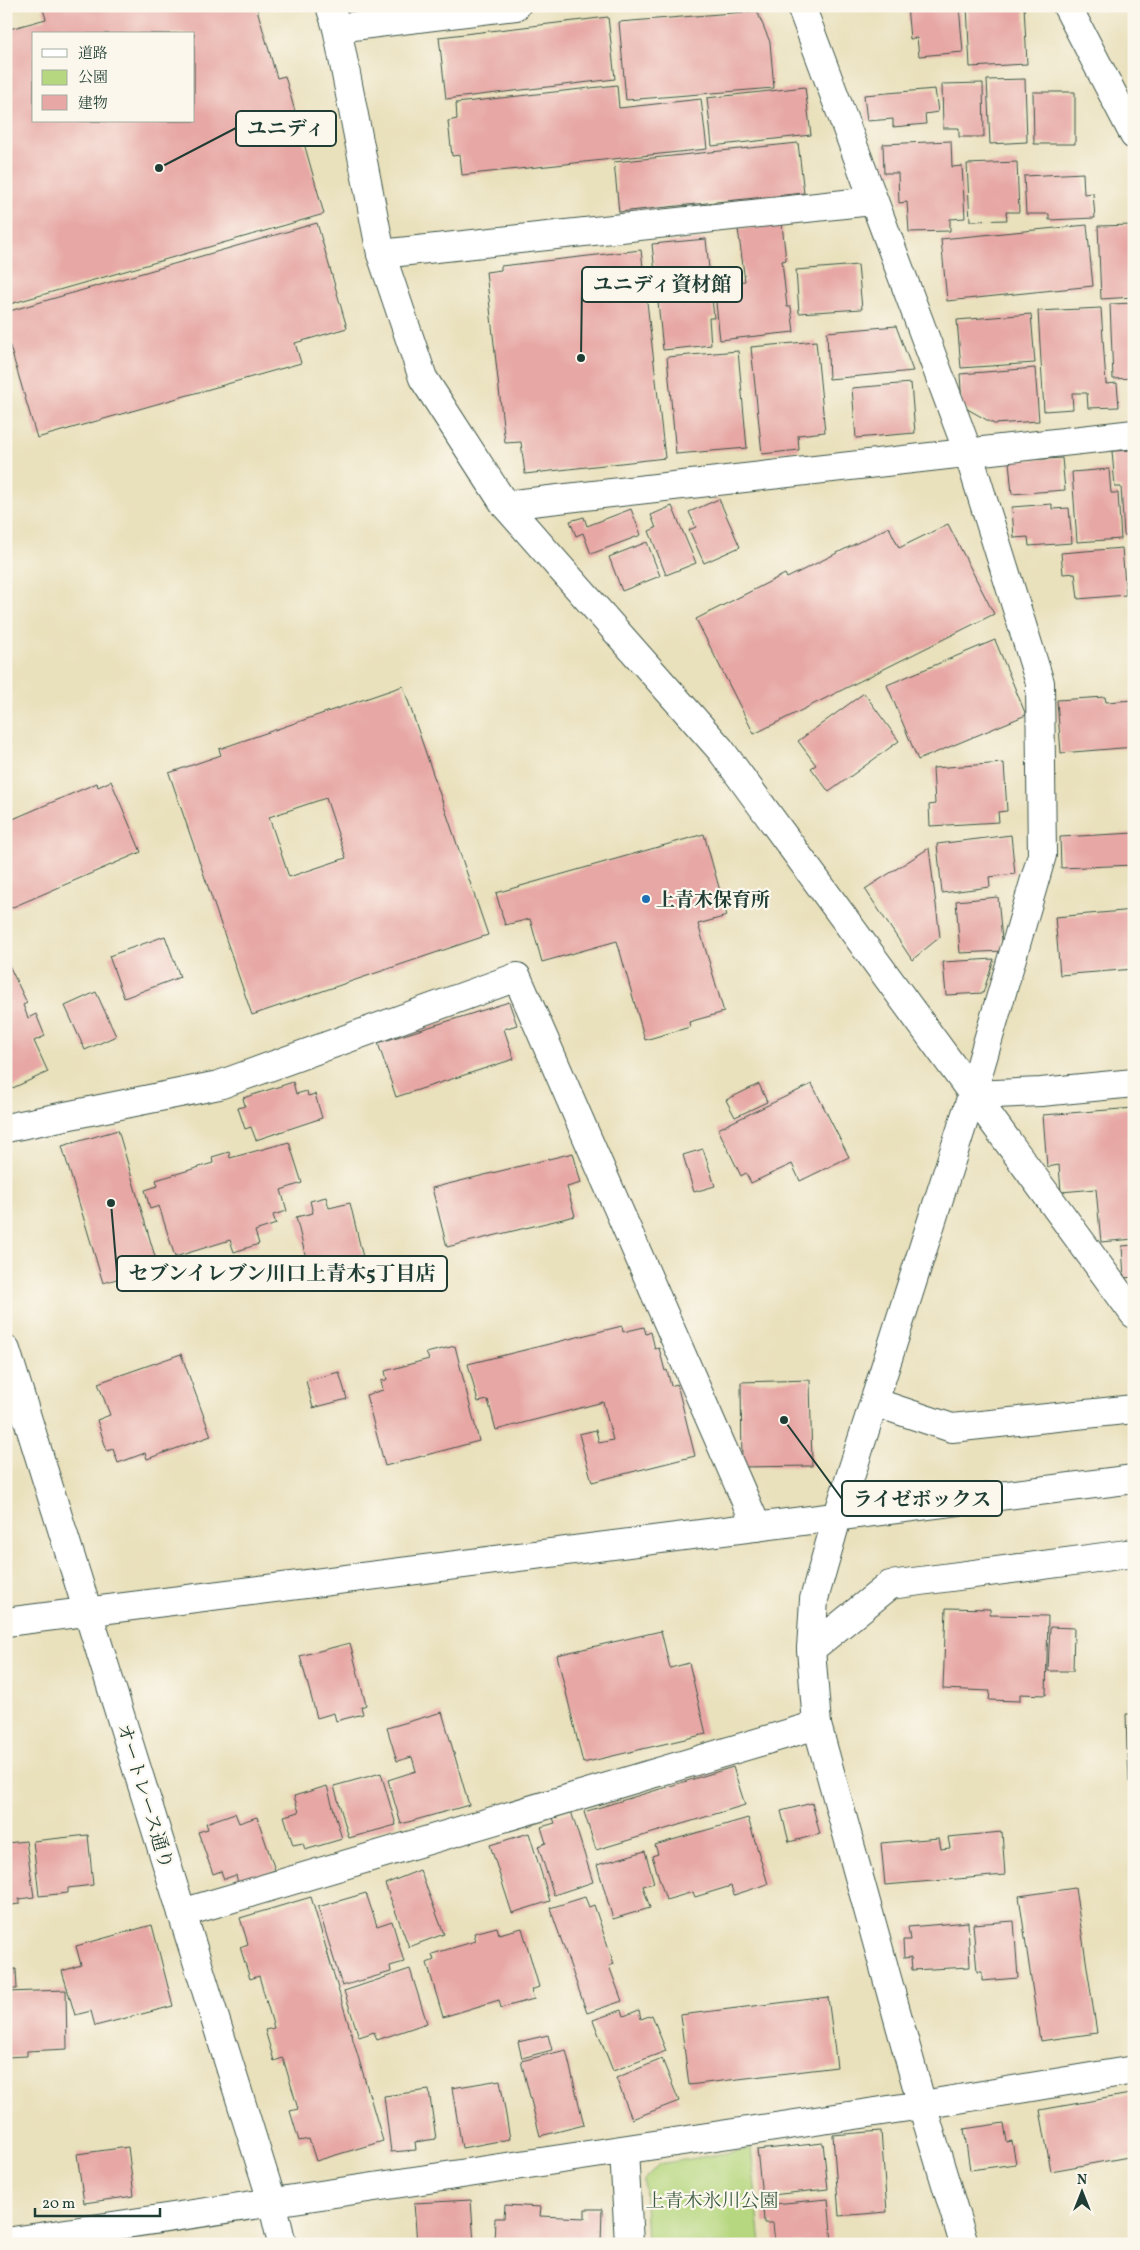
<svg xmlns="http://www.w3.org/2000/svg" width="1140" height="2250" font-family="Vollkorn,'Noto Serif JP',serif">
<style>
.green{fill:#b6d77f;stroke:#6a8a5a}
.building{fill:#e7a8a5;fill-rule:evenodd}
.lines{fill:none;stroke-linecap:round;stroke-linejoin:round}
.minor-casing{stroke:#3d5548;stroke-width:30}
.tertiary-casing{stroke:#3d5548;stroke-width:30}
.minor{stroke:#fff;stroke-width:28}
.tertiary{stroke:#fff;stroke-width:28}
.poi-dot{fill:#1f6fb2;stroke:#fbf7ec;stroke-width:2}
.labels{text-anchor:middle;stroke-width:4.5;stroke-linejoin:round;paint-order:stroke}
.poi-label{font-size:19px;font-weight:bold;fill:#1f3d34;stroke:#fbf7ec;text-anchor:start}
.street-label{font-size:19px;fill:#1f3d34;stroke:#fbf7ec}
.park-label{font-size:19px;fill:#3d5c43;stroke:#fbf7ec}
.leader{fill:none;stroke:#1f3d34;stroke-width:2}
.callout-dot{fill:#1f3d34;stroke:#fbf7ec;stroke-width:2}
.callout{fill:#fbf7ec;stroke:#1f3d34;stroke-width:2}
.callout-label{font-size:20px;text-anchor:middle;font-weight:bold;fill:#1f3d34}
</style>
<rect width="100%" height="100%" fill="#fbf7ec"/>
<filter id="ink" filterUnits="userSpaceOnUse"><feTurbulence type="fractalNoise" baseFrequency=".02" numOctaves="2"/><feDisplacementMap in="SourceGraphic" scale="10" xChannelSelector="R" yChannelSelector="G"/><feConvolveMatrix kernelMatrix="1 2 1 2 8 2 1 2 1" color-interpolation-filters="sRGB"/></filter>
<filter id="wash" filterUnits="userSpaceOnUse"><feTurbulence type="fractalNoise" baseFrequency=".0096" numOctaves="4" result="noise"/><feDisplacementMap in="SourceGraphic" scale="20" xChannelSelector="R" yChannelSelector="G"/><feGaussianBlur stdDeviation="1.12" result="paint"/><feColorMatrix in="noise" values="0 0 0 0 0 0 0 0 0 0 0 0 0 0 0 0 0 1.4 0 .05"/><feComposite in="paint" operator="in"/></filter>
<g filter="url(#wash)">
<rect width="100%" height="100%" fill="#e9e0bc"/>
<polygon class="green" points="751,2149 761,2244 647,2244 644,2180 659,2164"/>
<g id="blocks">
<g class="building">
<path d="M42,6H256L277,78L285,76L324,214L10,304L8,295L6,296V30L46,19ZM34,34H194V121H34Z"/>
<polygon points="907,6 959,6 963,52 919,56 917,38 910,39"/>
<polygon points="967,6 1024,6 1027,64 970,67"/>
<polygon points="757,11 770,42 774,88 626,100 619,22"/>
<polygon points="608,17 615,79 446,99 439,37"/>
<polygon points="1025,79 1027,142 990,144 987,80"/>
<polygon points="983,83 984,137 959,137 959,128 943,128 942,84"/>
<polygon points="617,85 619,108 701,99 707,149 462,175 460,155 452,156 448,121 457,119 456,103"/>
<polygon points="805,87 811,135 712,146 707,98"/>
<polygon points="935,89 938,112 925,114 926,124 893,127 893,119 867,121 864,95"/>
<polygon points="1033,92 1075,92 1075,144 1034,144"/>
<polygon points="951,141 952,167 962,166 965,218 950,219 950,231 909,232 907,202 899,203 898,173 884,173 883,144"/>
<polygon points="798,143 804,193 619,212 614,162"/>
<polygon points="1017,162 1019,212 1006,212 1007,220 970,221 967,164"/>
<polygon points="1083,173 1084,194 1093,193 1095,218 1049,220 1049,214 1026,214 1024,176"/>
<polygon points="317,223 347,328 295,343 301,363 37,438 6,333 6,312"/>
<polygon points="782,224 786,260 782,261 787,307 791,307 794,332 720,340 714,284 745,281 738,229"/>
<polygon points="1087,225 1093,286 947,301 941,239"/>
<polygon points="1134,225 1134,297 1101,299 1098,226"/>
<polygon points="706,239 714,318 709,318 711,345 663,350 652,244"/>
<polygon points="641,250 665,458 525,474 521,442 505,443 486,272 501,270 501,266"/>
<polygon points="858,265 862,309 799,313 796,270"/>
<polygon points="1134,303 1134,378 1113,379 1110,304"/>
<polygon points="1101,308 1106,384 1117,383 1119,407 1088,408 1087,393 1072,393 1073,409 1044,411 1038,311"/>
<polygon points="1031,314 1035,363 961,368 957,320"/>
<polygon points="896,326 913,371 829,379 827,332"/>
<polygon points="816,341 825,432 798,435 799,450 762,454 751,347"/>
<polygon points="738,351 747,448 676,454 667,357"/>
<polygon points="1035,368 1039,421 994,424 962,406 960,374"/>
<polygon points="911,383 915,433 856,438 852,388"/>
<polygon points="1134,450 1134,535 1124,535 1121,487 1115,487 1112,451"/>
<polygon points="1062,458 1065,490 1012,494 1009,461"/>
<polygon points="1109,469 1111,493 1118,493 1121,539 1077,542 1072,472"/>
<polygon points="719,499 740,547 704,563 689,530 696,527 689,512"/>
<polygon points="1052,504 1052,509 1069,508 1072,543 1029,546 1028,537 1014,538 1012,507"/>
<polygon points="672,506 696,563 666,575 649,531 656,528 651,515"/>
<polygon points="631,509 641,535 591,554 583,533 576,536 570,521 584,517 587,526"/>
<polygon points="948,524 994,614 754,734 696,619 785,574 787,578 889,527 899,548"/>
<polygon points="647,542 660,576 622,591 609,557"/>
<polygon points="1122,548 1126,595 1078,599 1075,573 1063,574 1061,553"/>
<polygon points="995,640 1026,715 918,760 887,685"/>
<path d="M403,686L488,935L252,1015L169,773L221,755L219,749ZM326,798L346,858L289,877L269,817Z"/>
<polygon points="864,693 899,741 829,792 811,768 816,765 798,741"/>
<polygon points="1105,697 1106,702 1134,700 1134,747 1061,753 1057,700"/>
<polygon points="1004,763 1007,811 998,812 999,822 930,826 929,805 935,804 933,768"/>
<polygon points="111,781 141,852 6,910 6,822 97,783 98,787"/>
<polygon points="1134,833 1134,865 1061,868 1060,837"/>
<polygon points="704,834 727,916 698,924 724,1012 689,1022 690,1027 645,1040 617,941 542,962 530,919 505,925 496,893"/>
<polygon points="1011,835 1015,874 989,877 990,887 942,893 937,844"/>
<polygon points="929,848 940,937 912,960 865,889"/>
<polygon points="998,897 1003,951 960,953 956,901"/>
<polygon points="1134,910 1134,969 1060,975 1055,917"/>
<polygon points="165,936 180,977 124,998 109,956"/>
<polygon points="6,959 27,1003 23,1005 28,1018 36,1014 45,1036 34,1041 48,1072 6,1091"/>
<polygon points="994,959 983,993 946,995 943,962"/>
<polygon points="96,992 116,1036 85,1050 65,1006"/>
<polygon points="509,1002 517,1025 504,1029 514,1059 396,1097 378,1043"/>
<polygon points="293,1082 296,1094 307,1091 308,1096 315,1094 322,1118 256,1140 251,1127 245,1129 238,1108 245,1106 243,1098"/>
<polygon points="759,1084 767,1102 735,1117 726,1100"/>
<polygon points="812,1084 849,1157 800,1181 792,1164 751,1183 746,1173 741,1176 718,1129"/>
<polygon points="1134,1108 1134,1239 1101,1242 1096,1189 1061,1192 1059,1165 1047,1167 1043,1115"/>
<polygon points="118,1130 158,1267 103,1283 62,1146"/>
<polygon points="289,1142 302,1183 281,1190 287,1211 273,1215 276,1224 255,1231 259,1244 234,1252 230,1240 175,1257 159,1206 150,1209 145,1190 158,1186 156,1180 213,1163 212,1157 229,1152 230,1158"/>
<polygon points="703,1149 715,1186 694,1192 683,1155"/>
<polygon points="573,1153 581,1183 567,1187 575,1216 447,1247 432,1188"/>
<polygon points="326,1197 329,1208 350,1203 366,1270 318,1282 312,1256 306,1258 296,1217 313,1213 310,1201"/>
<polygon points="1134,1245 1134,1277 1124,1278 1122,1246"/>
<polygon points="622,1326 623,1332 644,1327 646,1334 651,1332 655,1349 659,1348 665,1371 667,1370 671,1386 677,1384 695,1456 592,1482 579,1434 596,1430 599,1443 613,1440 603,1402 496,1430 488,1400 478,1402 468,1364"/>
<polygon points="455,1346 479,1441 385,1466 366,1395 383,1390 381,1381 387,1380 385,1371 429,1359 426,1353"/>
<polygon points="181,1354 211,1436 147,1459 145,1453 118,1463 113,1449 107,1451 97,1420 110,1415 98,1383"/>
<polygon points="339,1372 347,1399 313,1408 306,1381"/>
<polygon points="810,1380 812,1466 742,1467 741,1382"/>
<polygon points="946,1608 990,1609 990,1615 1048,1616 1046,1695 1020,1694 1020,1701 989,1700 990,1691 943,1689"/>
<polygon points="1050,1627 1074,1628 1073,1671 1048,1671"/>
<polygon points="661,1631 670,1668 689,1663 706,1734 583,1763 557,1655"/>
<polygon points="350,1643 366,1705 361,1707 363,1714 336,1721 334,1713 317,1718 300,1656"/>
<polygon points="442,1712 469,1805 401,1824 388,1780 416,1771 412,1757 397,1761 387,1728"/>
<polygon points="1126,1714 1134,1714 1134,1750 1127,1750"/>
<polygon points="1128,1754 1134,1754 1134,1782 1129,1782"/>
<polygon points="733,1767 745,1805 596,1850 584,1812"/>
<polygon points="381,1773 396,1825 349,1838 334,1786"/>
<polygon points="327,1786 342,1839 305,1850 303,1843 293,1845 284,1816 299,1812 294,1796"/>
<polygon points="812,1803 820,1834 789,1842 781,1811"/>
<polygon points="571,1811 593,1882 554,1895 538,1846 546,1843 541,1827 555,1823 553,1818"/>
<polygon points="235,1813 239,1823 257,1817 275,1870 238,1883 236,1875 224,1879 221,1871 213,1874 198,1832 208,1829 206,1823"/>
<polygon points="748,1818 768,1884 734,1895 731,1886 695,1897 693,1892 666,1900 652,1856 658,1854 655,1845"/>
<polygon points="1002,1832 1005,1875 885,1885 881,1843 939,1838 941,1849 950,1848 948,1837"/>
<polygon points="529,1833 550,1901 512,1913 490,1845"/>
<polygon points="88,1835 93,1885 68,1888 68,1893 39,1896 33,1841"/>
<polygon points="26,1841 34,1897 19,1899 19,1904 6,1906 6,1843"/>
<polygon points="645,1851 654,1883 643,1886 650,1908 613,1919 597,1865"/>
<polygon points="420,1870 444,1934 409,1947 385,1884"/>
<polygon points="1075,1888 1097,2033 1040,2041 1019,1896"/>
<polygon points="366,1893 377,1926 392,1921 404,1962 390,1966 391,1972 342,1986 318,1907"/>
<polygon points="311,1897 383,2141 316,2161 309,2139 299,2141 290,2111 298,2109 283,2058 274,2061 265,2030 274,2028 259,1976 250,1979 240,1947 248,1944 240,1918"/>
<polygon points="585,1897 589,1907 594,1905 614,1964 609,1966 622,2001 587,2013 550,1908"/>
<polygon points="1014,1921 1018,1978 982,1981 982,1972 977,1972 973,1924"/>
<polygon points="968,1922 970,1967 912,1970 911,1957 904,1958 903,1940 910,1940 908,1927"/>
<polygon points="152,1925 173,2006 95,2026 91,2011 75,2015 62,1971 81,1965 76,1946"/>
<polygon points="497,1927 499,1934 522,1928 539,1987 531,1990 534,1999 501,2008 499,2000 443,2017 427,1963 434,1960 432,1954 476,1941 474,1933"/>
<polygon points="16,1969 17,1989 6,1989 6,1970"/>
<polygon points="410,1969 427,2023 377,2040 374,2032 359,2037 344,1991"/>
<polygon points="66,1990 67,2049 27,2051 27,2056 6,2057 6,1992"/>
<polygon points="828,1997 837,2067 689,2085 680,2015"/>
<polygon points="622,2010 624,2016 639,2010 641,2019 652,2015 666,2051 613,2071 593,2020"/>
<polygon points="548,2035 552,2050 522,2058 518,2042"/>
<polygon points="566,2050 584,2125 540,2136 521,2061"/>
<polygon points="662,2059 679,2101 632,2119 616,2078"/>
<polygon points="500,2080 510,2139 462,2148 452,2088"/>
<polygon points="429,2090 436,2139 415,2142 416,2150 391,2152 384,2096"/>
<polygon points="1130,2094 1134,2116 1134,2156 1051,2171 1040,2110"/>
<polygon points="1004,2123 1007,2142 1012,2141 1016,2164 970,2170 964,2129"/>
<polygon points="881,2131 887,2212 839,2216 833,2135"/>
<polygon points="823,2143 828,2189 762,2196 757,2150"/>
<polygon points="128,2147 134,2196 84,2203 77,2154"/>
<polygon points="828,2199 832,2242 775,2244 773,2223 764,2223 763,2205"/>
<polygon points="471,2200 474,2244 417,2244 414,2203"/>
<polygon points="505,2205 541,2207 540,2216 585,2218 585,2209 602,2209 601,2244 494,2244 495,2218 504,2218"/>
<polygon points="168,2241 169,2244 155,2244 154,2243"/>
</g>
</g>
</g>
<g filter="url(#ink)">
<use href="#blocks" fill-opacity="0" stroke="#3d5548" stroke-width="1"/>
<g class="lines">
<defs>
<g id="minor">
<polyline points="330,6 337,28 381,254 423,378 505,505 720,749 1134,1314"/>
<polyline points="1067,6 1134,135"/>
<polyline points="337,28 516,6"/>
<polyline points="381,254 872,201"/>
<polyline points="505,505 1134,434"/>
<polyline points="972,1095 1041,1092 1134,1083"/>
<polyline points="6,1128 219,1085 517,977 757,1527"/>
<polyline points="874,1402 952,1428 1134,1409"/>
<polyline points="811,1649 890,1585 1134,1553"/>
<polyline points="182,1913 817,1725"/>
<polyline points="624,2150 629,2244"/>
<polyline points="6,2242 922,2105 1134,2070"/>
</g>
<g id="tertiary">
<polyline points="801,6 968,452 1040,683 1042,855 972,1095 837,1518 814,1599 811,1649 817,1725 922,2105 964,2244"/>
<polyline points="6,1350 272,2201 282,2244"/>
<polyline points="6,1622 1134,1479"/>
</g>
</defs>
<use href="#minor" class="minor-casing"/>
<use href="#tertiary" class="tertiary-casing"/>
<use href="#minor" class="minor"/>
<use href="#tertiary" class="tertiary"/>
</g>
</g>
<circle class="poi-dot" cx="646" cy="899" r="5"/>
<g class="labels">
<g class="poi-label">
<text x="656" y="906">上青木保育所</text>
</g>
<g class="street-label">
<text transform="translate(146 1796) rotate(73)" y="7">オートレース通り</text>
</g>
<g class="park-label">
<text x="712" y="2207">上青木氷川公園</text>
</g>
</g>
<path class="leader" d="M159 168L236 128M581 358L582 284M111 1203L117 1273M784 1420L842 1499"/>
<g class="callout-dot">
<circle cx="159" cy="168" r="5"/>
<circle cx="581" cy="358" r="5"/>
<circle cx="111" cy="1203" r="5"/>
<circle cx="784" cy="1420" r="5"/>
</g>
<g class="callout">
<rect x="236" y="111" width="100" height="35" rx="5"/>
<rect x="582" y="267" width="160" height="35" rx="5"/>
<rect x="117" y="1256" width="330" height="35" rx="5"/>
<rect x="842" y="1481" width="160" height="35" rx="5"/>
</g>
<g class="callout-label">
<text x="286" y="135">ユニディ</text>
<text x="662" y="291">ユニディ資材館</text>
<text x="282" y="1280">セブンイレブン川口上青木5丁目店</text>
<text x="922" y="1506">ライゼボックス</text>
</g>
<rect width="1140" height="2250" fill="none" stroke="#fbf7ec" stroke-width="25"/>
<rect x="32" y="32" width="162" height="90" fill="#fbf7ec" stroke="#a3ada2"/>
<rect x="42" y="49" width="25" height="8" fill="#ffffff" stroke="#a3ada2"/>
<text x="78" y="58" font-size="15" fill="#1f3d34">道路</text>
<rect x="42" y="70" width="25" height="15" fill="#b6d77f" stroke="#a3ada2"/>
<text x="78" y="82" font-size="15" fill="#1f3d34">公園</text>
<rect x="42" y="95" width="25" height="15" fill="#e7a8a5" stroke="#a3ada2"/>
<text x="78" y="108" font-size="15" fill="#1f3d34">建物</text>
<g transform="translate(1082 2192)" stroke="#fbf7ec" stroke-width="4" paint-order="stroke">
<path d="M0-4L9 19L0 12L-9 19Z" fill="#1f3d34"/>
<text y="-8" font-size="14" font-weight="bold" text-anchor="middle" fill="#1f3d34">N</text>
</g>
<path d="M35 2208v8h125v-8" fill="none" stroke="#1f3d34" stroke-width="2.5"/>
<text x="42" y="2208" font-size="15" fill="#1f3d34" stroke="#fbf7ec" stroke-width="4" paint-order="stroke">20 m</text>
</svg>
